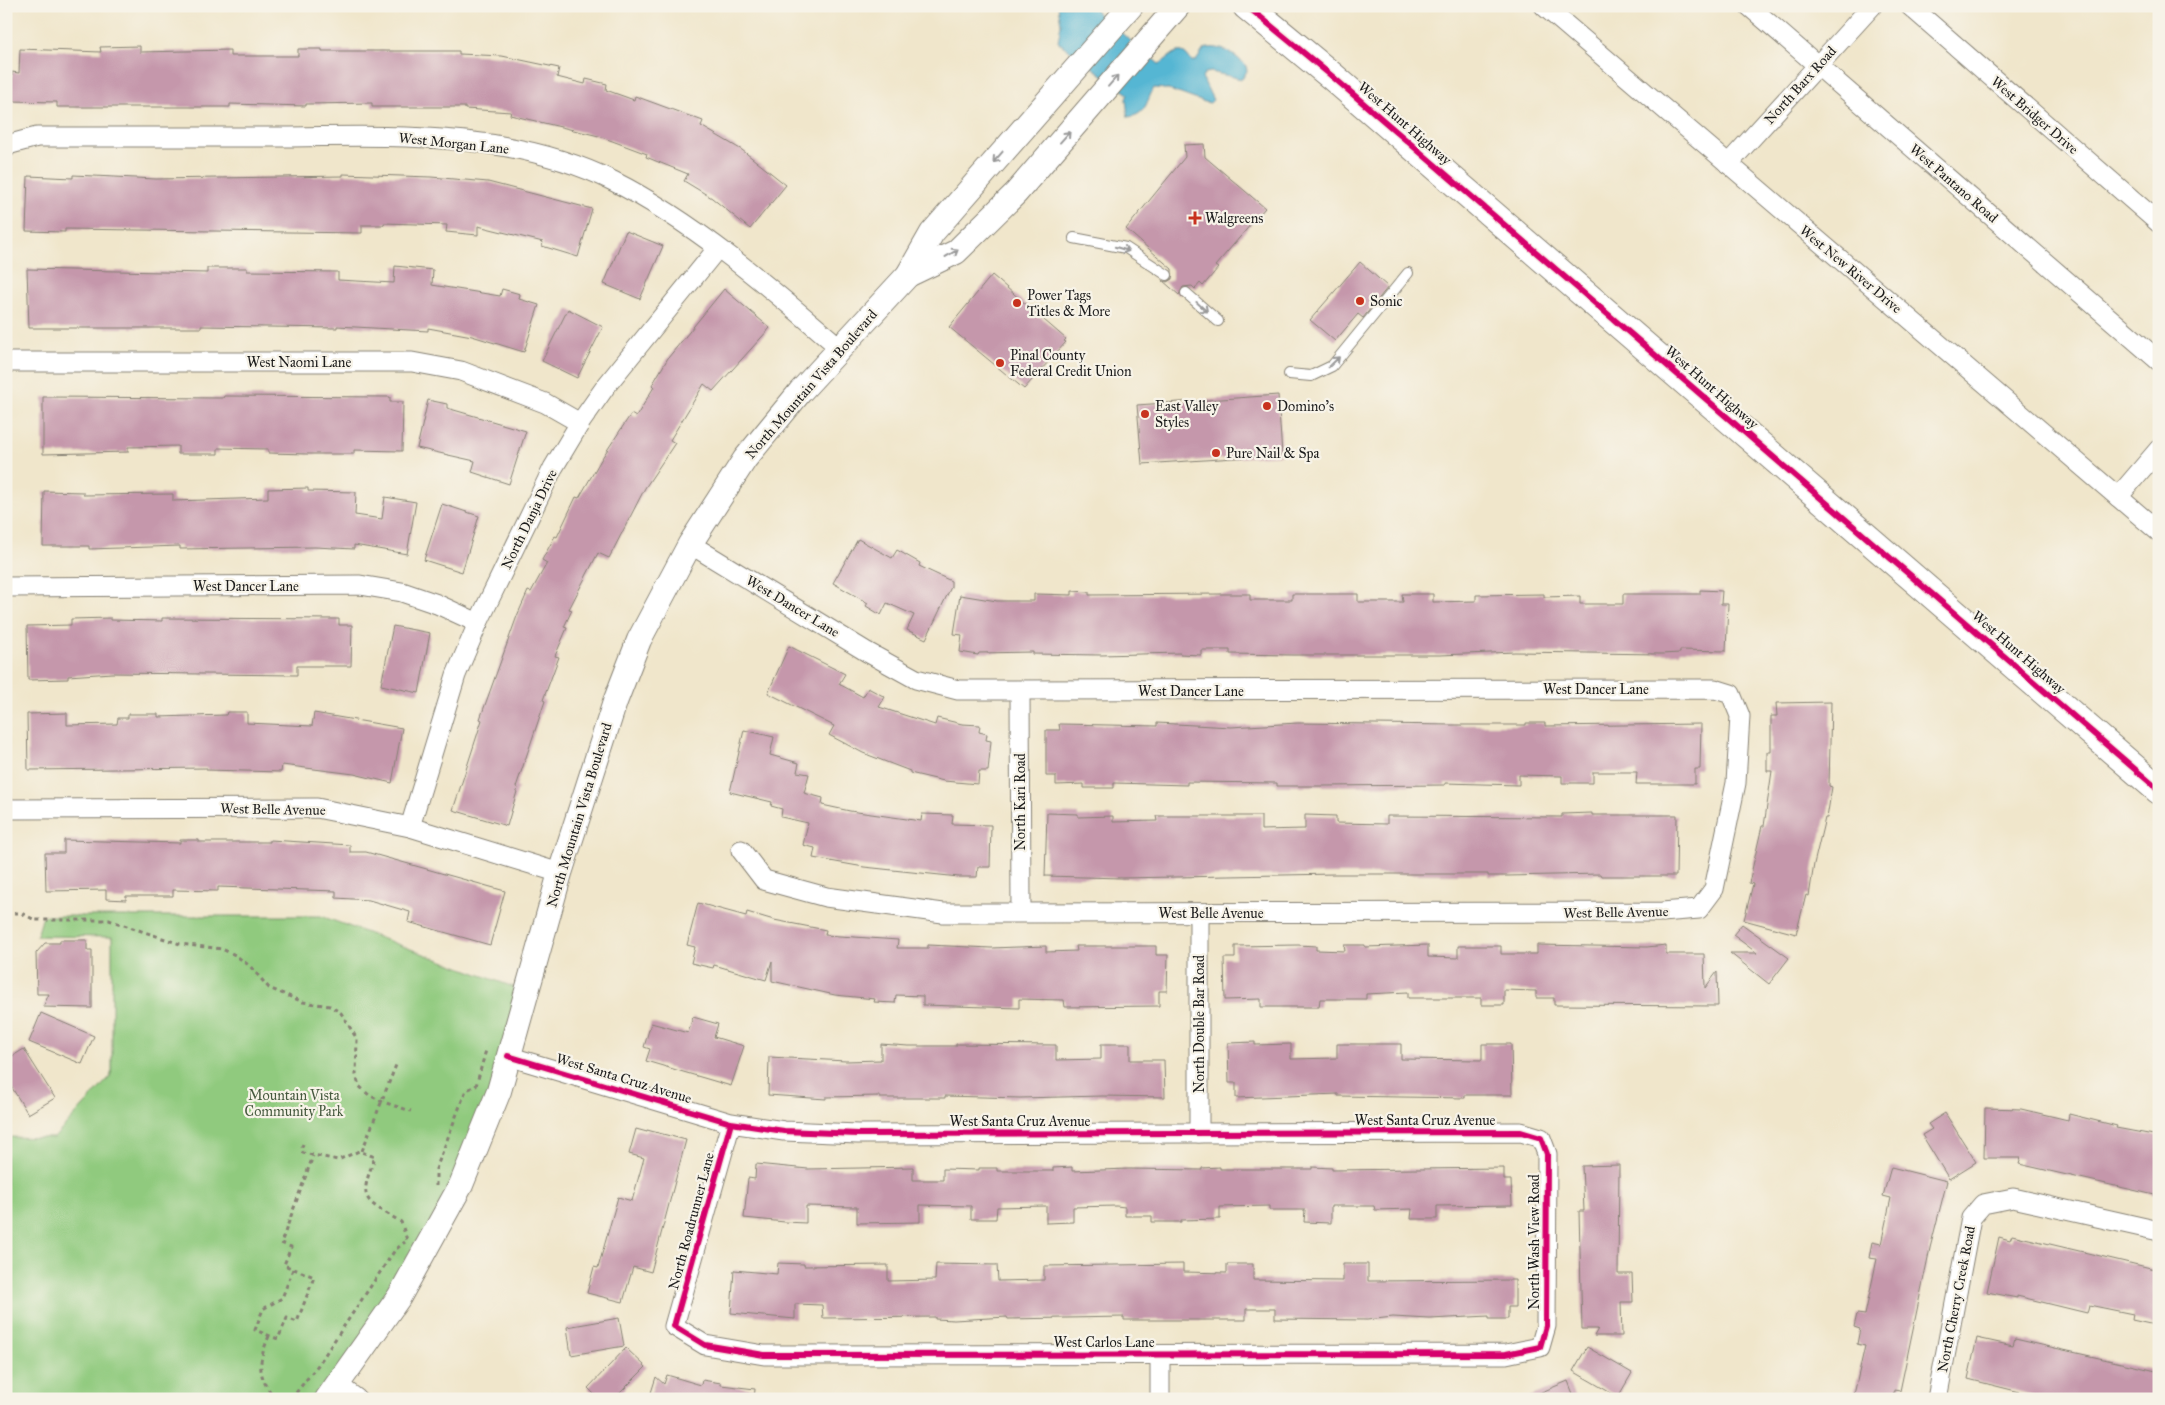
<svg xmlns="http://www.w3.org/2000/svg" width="2165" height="1405" font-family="'IM FELL Great Primer',serif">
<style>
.green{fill:#90ca7e;stroke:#56734d}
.water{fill:#55b6d3;stroke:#386978}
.building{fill:#c597ab}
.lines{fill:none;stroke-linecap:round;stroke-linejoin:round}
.service-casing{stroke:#868174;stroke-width:12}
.minor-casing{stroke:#868174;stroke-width:21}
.tertiary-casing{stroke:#868174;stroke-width:26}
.primary-casing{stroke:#868174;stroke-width:30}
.path{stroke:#868174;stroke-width:3;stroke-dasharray:4 4;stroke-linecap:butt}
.service{stroke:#fff;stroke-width:10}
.minor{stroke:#fff;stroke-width:19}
.tertiary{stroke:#fff;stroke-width:24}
.primary{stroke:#fff;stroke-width:28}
.cycleway-casing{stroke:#f7f3e8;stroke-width:9}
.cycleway{stroke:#d6006c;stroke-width:6}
.oneway{stroke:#999}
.poi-dot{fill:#c8321e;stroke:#f7f3e8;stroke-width:2}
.labels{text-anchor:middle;stroke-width:4.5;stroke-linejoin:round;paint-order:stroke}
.street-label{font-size:14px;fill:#1c1c1c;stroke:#f7f3e8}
.poi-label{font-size:14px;fill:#1c1c1c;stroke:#f7f3e8;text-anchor:start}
.park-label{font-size:14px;fill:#45593e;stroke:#f7f3e8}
</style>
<rect width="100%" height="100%" fill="#f7f3e8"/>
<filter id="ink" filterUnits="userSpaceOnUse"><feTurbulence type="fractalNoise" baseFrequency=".02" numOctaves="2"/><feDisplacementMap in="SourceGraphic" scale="10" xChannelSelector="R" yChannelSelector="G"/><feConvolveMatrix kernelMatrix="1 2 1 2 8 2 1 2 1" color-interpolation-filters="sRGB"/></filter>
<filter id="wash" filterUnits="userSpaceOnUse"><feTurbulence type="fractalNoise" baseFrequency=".0096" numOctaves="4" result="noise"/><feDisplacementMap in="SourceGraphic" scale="20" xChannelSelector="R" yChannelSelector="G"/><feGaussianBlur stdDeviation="1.12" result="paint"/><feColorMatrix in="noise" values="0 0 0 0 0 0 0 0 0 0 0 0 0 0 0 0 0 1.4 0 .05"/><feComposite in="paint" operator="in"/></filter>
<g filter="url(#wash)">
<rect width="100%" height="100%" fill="#f0e6cb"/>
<polygon class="green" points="43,916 321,916 527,992 461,1185 327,1399 6,1399 6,1137 54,1138 110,1077 112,1071 112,937 37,936"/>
<path class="water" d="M1058,6H1096L1097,13L1159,64C1170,59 1180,41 1191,61H1196L1204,49C1220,44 1235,54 1246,66L1247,71L1242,79L1211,72L1205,73L1202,77L1213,100L1210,103C1191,100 1173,88 1154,88C1146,101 1147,115 1128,117L1126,99L1128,94L1058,42L1061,24Z"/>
<g id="blocks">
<g class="building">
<polygon points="140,46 140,52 230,50 230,56 298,56 298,49 322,49 322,51 459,51 459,54 502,56 559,68 557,77 585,84 586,79 607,84 606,90 634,100 635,96 703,121 701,126 742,150 786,185 750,229 712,198 684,181 688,174 646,157 647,154 599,136 510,115 511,112 465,109 465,107 372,107 372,103 306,104 306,106 230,104 230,107 57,107 57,102 11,101 12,72 19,73 20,49 101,52 100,47"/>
<polygon points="1204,144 1205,157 1265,208 1215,266 1218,268 1203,286 1200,283 1195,289 1192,286 1183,287 1179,295 1162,280 1167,282 1172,279 1172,269 1126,229 1185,157 1184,145"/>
<polygon points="343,174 431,177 488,182 592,209 578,257 542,246 543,242 478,226 478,235 446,232 447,225 384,223 384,225 362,225 362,233 65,229 65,232 26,231 28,176 73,178 73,175 156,179 343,176"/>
<polygon points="626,231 663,246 640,299 604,284"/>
<polygon points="1360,262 1388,287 1363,318 1358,314 1335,341 1310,320"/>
<polygon points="395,266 433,270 432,285 500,296 502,289 520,294 519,299 539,305 524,352 472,336 428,328 428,331 337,326 337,328 201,326 201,328 29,328 27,269 207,273 207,268 247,268 247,271 338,272 338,280 394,283"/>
<polygon points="992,275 1066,339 1064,341 1066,342 1024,389 949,327"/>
<polygon points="724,289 770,328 713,391 704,384 670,440 675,443 645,488 609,558 598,553 569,609 572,610 564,627 567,628 555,656 559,657 543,700 545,701 516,787 518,788 507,826 453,810 482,720 480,719 517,616 528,591 531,592 547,563 542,560 555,536 557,537 576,497 579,498 602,458 631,414 636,417 654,387 652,385 668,358"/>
<polygon points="568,309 603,327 577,378 542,361"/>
<polygon points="1278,395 1282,455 1142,464 1137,405"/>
<polygon points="224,396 390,397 390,402 403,402 402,451 354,450 354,454 308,454 268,453 268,449 218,448 218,454 178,454 178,446 128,447 128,452 43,454 43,397 223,398"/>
<polygon points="428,400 447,404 447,408 526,431 509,484 472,472 475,461 417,448"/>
<polygon points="308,488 308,491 356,492 355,515 382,519 385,497 416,502 407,554 354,545 354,549 315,547 180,549 180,546 89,549 89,546 43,546 44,491 83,492 83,495 173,494 173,501 268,498 268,489"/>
<polygon points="442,504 479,516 462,572 424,560"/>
<polygon points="858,539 892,558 897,550 920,563 919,566 951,581 951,587 926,639 907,630 914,615 887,603 881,615 866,606 868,603 833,583"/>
<polygon points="1700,590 1722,591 1721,604 1728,604 1726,651 1680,650 1680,653 1661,654 1515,652 1440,655 1293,655 1230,654 1230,650 1201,650 1201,655 1180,654 1180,653 1101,655 1033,654 1033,652 979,653 978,655 960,652 962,635 954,634 960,595 997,601 1034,601 1034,594 1072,595 1072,591 1089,592 1089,595 1220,594 1250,594 1250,600 1292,600 1292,594 1358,594 1358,602 1403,602 1402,594 1433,594 1433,602 1476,601 1476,595 1544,594 1544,597 1580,596 1580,604 1623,604 1623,594 1700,594"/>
<polygon points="111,618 111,620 162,621 162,618 339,619 339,625 352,625 351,666 297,666 297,675 112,673 68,676 68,679 28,680 27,626 71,625 71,619"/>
<polygon points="393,626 430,633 419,693 381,685"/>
<polygon points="789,646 845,674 839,684 863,697 868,688 885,697 879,707 935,725 937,718 962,724 980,725 979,732 987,734 986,740 991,741 988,771 979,771 978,784 944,781 910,773 910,771 863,753 829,735 834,726 768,693"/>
<polygon points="1831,702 1829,786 1832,787 1827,818 1825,818 1814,864 1809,896 1806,895 1796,934 1744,920 1753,884 1749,883 1762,826 1764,826 1772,771 1767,771 1767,752 1771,752 1771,716 1777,716 1776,703"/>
<polygon points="227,712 247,712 247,723 312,726 314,713 402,728 392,783 354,774 282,765 281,772 207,770 207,768 28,770 27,714 67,713 67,725 117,724 118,718 128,718 128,714 158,714 158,717 226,715"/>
<polygon points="1157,723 1231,727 1298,723 1452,725 1526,725 1526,723 1545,723 1545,726 1701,724 1700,769 1695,769 1695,784 1636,784 1637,772 1593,772 1593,783 1562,783 1562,776 1519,775 1519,785 1445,783 1445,785 1323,786 1277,786 1277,783 1187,782 1187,785 1114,783 1114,788 1084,788 1084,784 1056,785 1056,776 1046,776 1046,730 1060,730 1059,724 1157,726"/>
<polygon points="744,730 774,737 770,755 799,763 797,772 809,774 804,793 823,798 822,805 850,811 921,821 922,814 953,815 952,824 991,825 990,867 978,867 977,877 959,877 864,867 813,858 815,848 803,845 808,823 781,817 782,809 771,806 772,802 730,792"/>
<polygon points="1047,813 1078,814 1078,817 1113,816 1113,822 1157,821 1156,816 1261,816 1261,830 1305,829 1305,815 1336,816 1336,823 1387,824 1387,816 1562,817 1562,814 1592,813 1592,815 1677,815 1676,876 1601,876 1600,874 1507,876 1488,876 1488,874 1335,874 1122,878 1045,876"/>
<polygon points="64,840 180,843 180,840 199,840 199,842 270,842 270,840 350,845 350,852 366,852 505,891 490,945 408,922 410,912 369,900 336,898 336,891 218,887 218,891 173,890 173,896 126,896 126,900 106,899 106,890 46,891 45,853 64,853"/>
<polygon points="698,903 746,916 747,912 774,920 826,930 825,935 898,940 897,948 928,948 928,945 991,948 1046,946 1046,952 1077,951 1076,946 1156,946 1156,955 1168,955 1167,991 1159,991 1159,1006 1065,1007 1064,1000 1019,999 1019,1008 923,1005 923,996 896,995 895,1003 874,1002 875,999 835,995 772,981 772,961 766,980 714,965 713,968 691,963 695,947 687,945"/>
<polygon points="1742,924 1789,958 1769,984 1730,953 1757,953 1733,935"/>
<polygon points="60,940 87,940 87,950 92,950 92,1008 43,1007 49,994 37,994 36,953 45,943 60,943"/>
<polygon points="1298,945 1316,946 1316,950 1345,951 1344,945 1365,945 1365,947 1428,945 1428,957 1458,958 1458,946 1501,946 1501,954 1537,954 1537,945 1647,947 1666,945 1666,954 1704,954 1705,988 1717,972 1718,1006 1554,1005 1554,998 1536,998 1536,991 1504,990 1504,1005 1481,1005 1481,998 1408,998 1408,992 1366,994 1366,999 1320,999 1319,1007 1261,1007 1261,999 1225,1000 1224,958 1235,958 1235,946"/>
<polygon points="41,1013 94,1036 82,1064 29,1042"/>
<polygon points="693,1017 718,1024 714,1037 744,1046 731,1086 646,1061 650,1049 644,1047 651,1023 688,1033"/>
<polygon points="1255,1042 1255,1045 1291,1044 1291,1059 1337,1058 1337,1044 1401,1044 1401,1059 1482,1060 1482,1044 1511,1044 1512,1095 1465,1095 1465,1098 1338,1096 1338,1094 1236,1098 1236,1083 1229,1083 1228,1043"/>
<polygon points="881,1044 908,1046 956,1046 956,1044 1056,1045 1056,1060 1101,1059 1101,1044 1130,1044 1130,1060 1164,1060 1165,1097 1102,1096 1020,1098 945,1096 945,1098 880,1098 880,1096 826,1097 826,1099 768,1095 769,1057 846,1061 881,1060"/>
<polygon points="24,1049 55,1098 28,1114 6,1078 6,1060"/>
<polygon points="1985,1108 2021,1109 2068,1120 2069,1114 2117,1126 2116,1128 2159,1136 2159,1196 2019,1164 2021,1158 1984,1158"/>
<polygon points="1945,1113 1976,1162 1949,1179 1922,1135 1932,1129 1928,1124"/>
<polygon points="636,1129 647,1132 647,1130 686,1140 651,1272 633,1267 623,1302 587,1293 594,1267 598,1268 618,1197 632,1201 644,1158 629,1154"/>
<polygon points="756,1164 808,1169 913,1167 913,1180 943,1180 943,1169 979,1170 979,1168 997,1168 997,1171 1053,1171 1053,1168 1072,1167 1072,1171 1129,1169 1202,1170 1202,1168 1220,1167 1220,1169 1312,1169 1312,1167 1332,1168 1332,1170 1504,1168 1504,1180 1511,1180 1512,1205 1437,1206 1437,1219 1411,1219 1412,1209 1375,1210 1374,1206 1331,1206 1331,1223 1304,1222 1305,1210 1269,1210 1269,1206 1220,1207 1220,1219 1181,1220 1181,1222 1152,1222 1152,1216 1125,1216 1125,1207 1116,1206 1073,1207 1073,1222 1046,1223 1046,1206 997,1207 996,1219 971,1219 971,1206 920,1205 920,1222 857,1223 857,1207 806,1206 806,1223 785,1222 744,1218 748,1178 755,1179"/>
<polygon points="1619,1165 1618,1274 1632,1274 1633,1302 1621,1302 1622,1336 1594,1336 1598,1329 1582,1329 1579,1211 1584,1211 1582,1166"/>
<polygon points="1891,1167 1947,1181 1930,1248 1900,1391 1894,1390 1893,1399 1853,1399 1865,1346 1857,1344 1860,1329 1854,1327 1857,1314 1865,1315 1877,1259 1869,1258 1872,1242 1881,1244 1891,1198 1883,1196"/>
<polygon points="2012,1235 2159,1270 2159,1326 2132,1320 2133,1314 2089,1305 2087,1313 2017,1296 2017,1298 1987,1292 1999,1237 2010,1240"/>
<polygon points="778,1263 804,1264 804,1266 888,1265 888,1281 935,1280 936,1264 997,1265 998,1281 1044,1280 1044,1266 1183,1264 1183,1272 1227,1273 1227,1264 1253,1264 1253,1280 1343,1281 1343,1264 1368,1264 1368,1281 1515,1280 1515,1307 1508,1307 1508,1319 1489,1319 1489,1316 1430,1319 1393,1317 1367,1320 1275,1319 1275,1309 1246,1309 1246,1320 1124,1320 1124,1317 1008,1319 1007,1317 954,1320 935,1319 935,1317 823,1318 822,1305 795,1304 795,1319 731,1313 734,1270 777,1274"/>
<polygon points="619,1318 624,1346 571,1355 567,1327"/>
<polygon points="1977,1338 2013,1346 2015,1339 2152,1370 2159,1372 2159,1399 2048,1399 1968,1379"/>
<polygon points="1587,1347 1632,1373 1618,1397 1573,1371"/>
<polygon points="626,1348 646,1367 614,1399 599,1399 588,1388"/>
<polygon points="667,1375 701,1385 702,1380 721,1383 721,1385 755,1389 754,1399 649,1399 656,1377 664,1384"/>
<polygon points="1568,1381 1575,1399 1525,1399"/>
</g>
</g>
</g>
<g filter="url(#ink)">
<use href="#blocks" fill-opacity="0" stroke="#868174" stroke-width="1"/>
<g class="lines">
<defs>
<g id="service">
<polyline points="1074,238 1126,248 1167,275"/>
<polyline points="1186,293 1218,321"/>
<polyline points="1289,374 1311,376 1332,366 1408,273"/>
</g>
<g id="minor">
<polyline points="1544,6 2159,532"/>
<polyline points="1749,6 2159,361"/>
<polyline points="1910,6 2159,223"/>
<path d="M6,148L7,145L37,137C118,137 199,137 280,137C391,136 511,130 613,181C693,221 772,289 840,348"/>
<polyline points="1728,164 1872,6"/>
<polyline points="6,362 412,362 461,371 545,403 580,423"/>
<polyline points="2118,497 2159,449"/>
<polyline points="690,544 867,652 916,679 958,690 1715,689 1731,694 1740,716 1736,783 1714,889 1699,909 1662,912 943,913 826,897 764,880 741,850"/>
<polyline points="6,587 360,585 402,592 437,604 478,623"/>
<polyline points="1020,691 1021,912"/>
<polyline points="6,809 317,808 410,827 560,873"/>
<polyline points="410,827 456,675 478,623 553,468 580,423 606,386 717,249"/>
<polyline points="508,1056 731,1123 784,1131 858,1134 1521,1132 1541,1138 1547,1154 1546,1326 1540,1347 1506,1354 764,1355 705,1345 674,1326 731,1123"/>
<polyline points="1199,1133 1199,914"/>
<polyline points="1160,1355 1160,1399"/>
<polyline points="338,1385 357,1399"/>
<polyline points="1937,1399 1971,1218 1983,1204 2013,1198 2159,1231"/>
</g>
<g id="tertiary">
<polyline points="908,275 956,252 1016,193 1178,6"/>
<polyline points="327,1399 399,1297 461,1185 499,1091 560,873 615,702 639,640 690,544 745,459 800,392 908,275 932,233 1131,6"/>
</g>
<polyline id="primary" points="1247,6 1333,77 2159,790"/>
</defs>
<use href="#service" class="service-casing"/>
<use href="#minor" class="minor-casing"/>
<use href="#tertiary" class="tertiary-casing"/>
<use href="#primary" class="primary-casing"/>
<g class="path">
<polyline points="6,913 21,913 35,920 109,920 180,944 222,949 235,955 250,966 269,988 303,1002 330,1006 341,1013 357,1039 356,1075 359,1086 369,1095 383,1102 411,1111"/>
<path d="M303,1144L301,1150L303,1153L338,1160L359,1151L375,1157C358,1201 363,1199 401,1222L407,1240"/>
<polyline points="362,1151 396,1065"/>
<polyline points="436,1186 436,1169 466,1090 476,1086 486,1050"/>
<polyline points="293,1269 282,1298 263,1309 255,1330 278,1339 287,1318 297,1322 314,1277 284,1265 291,1247 281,1243 313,1156"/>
<path d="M269,1336C258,1362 256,1376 276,1399"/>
<polyline points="291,1399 318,1365 395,1250 405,1242"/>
</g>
<use href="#service" class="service"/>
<use href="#minor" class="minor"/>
<use href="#tertiary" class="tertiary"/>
<use href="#primary" class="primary"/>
<defs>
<g id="cycleway">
<polyline points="1247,6 1333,77 2159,790"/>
<polyline points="508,1056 731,1123 784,1131 858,1134 1521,1132 1541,1138 1547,1154 1546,1326 1540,1347 1506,1354 764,1355 705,1345 674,1326 731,1123"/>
</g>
</defs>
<use href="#cycleway" class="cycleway-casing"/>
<use href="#cycleway" class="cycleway"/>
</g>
<defs><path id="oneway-shaft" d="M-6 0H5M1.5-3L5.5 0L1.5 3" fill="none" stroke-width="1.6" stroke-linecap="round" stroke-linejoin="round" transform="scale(1.25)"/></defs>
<g class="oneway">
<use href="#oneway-shaft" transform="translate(1113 81) rotate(-49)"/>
<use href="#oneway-shaft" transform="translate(1065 137) rotate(-48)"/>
<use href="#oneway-shaft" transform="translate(998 157) rotate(131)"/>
<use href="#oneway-shaft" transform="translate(1122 249) rotate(17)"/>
<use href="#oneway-shaft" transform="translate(952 253) rotate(-31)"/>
<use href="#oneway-shaft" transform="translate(1202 307) rotate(42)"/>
<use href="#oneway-shaft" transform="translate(1334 362) rotate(-44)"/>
</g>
</g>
<g class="poi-dot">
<path d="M1192.5 210.5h5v5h5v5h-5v5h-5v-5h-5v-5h5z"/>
<circle cx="1360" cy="301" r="5"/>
<circle cx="1017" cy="303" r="5"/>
<circle cx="1000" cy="363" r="5"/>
<circle cx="1267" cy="406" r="5"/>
<circle cx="1145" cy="414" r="5"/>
<circle cx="1216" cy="453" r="5"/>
</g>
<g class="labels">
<g class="street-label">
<text transform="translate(1800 85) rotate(-48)" y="5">North Barx Road</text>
<text transform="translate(2035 115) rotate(41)" y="5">West Bridger Drive</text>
<text transform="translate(1405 123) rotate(41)" y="5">West Hunt Highway</text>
<text transform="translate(454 143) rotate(6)" y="5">West Morgan Lane</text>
<text transform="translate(1954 183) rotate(41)" y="5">West Pantano Road</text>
<text transform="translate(1851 269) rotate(40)" y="5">West New River Drive</text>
<text x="299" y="367">West Naomi Lane</text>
<text transform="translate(811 384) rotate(-49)" y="5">North Mountain Vista Boulevard</text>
<text transform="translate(1712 387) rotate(41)" y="5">West Hunt Highway</text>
<text transform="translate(529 519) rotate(-64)" y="5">North Danja Drive</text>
<text x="246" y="591">West Dancer Lane</text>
<text transform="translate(793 606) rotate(31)" y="5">West Dancer Lane</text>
<text transform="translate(2019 652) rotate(41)" y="5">West Hunt Highway</text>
<text x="1596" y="694">West Dancer Lane</text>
<text x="1191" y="696">West Dancer Lane</text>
<text transform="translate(1020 802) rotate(-90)" y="5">North Kari Road</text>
<text transform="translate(273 809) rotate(1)" y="5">West Belle Avenue</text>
<text transform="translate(579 815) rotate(-73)" y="5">North Mountain Vista Boulevard</text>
<text transform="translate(1616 912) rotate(-1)" y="5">West Belle Avenue</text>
<text x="1211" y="918">West Belle Avenue</text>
<text transform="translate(1199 1024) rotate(-90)" y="5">North Double Bar Road</text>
<text transform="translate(624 1078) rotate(17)" y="5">West Santa Cruz Avenue</text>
<text x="1425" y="1125">West Santa Cruz Avenue</text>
<text x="1020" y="1126">West Santa Cruz Avenue</text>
<text transform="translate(691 1221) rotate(-75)" y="5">North Roadrunner Lane</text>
<text transform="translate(1534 1242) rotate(-90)" y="5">North Wash View Road</text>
<text transform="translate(1956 1299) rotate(-79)" y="5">North Cherry Creek Road</text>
<text x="1104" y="1347">West Carlos Lane</text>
</g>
<g class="poi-label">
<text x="1205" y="223">Walgreens</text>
<text x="1027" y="300">Power Tags<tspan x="1027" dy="16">Titles &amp; More</tspan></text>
<text x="1370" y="306">Sonic</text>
<text x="1010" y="360">Pinal County<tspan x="1010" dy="16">Federal Credit Union</tspan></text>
<text x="1155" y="411">East Valley<tspan x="1155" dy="16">Styles</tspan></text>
<text x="1277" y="411">Domino's</text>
<text x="1226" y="458">Pure Nail &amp; Spa</text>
</g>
<g class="park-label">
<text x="294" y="1100">Mountain Vista<tspan x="294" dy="16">Community Park</tspan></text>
</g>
</g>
<rect width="2165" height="1405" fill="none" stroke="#f7f3e8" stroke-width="25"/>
</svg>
